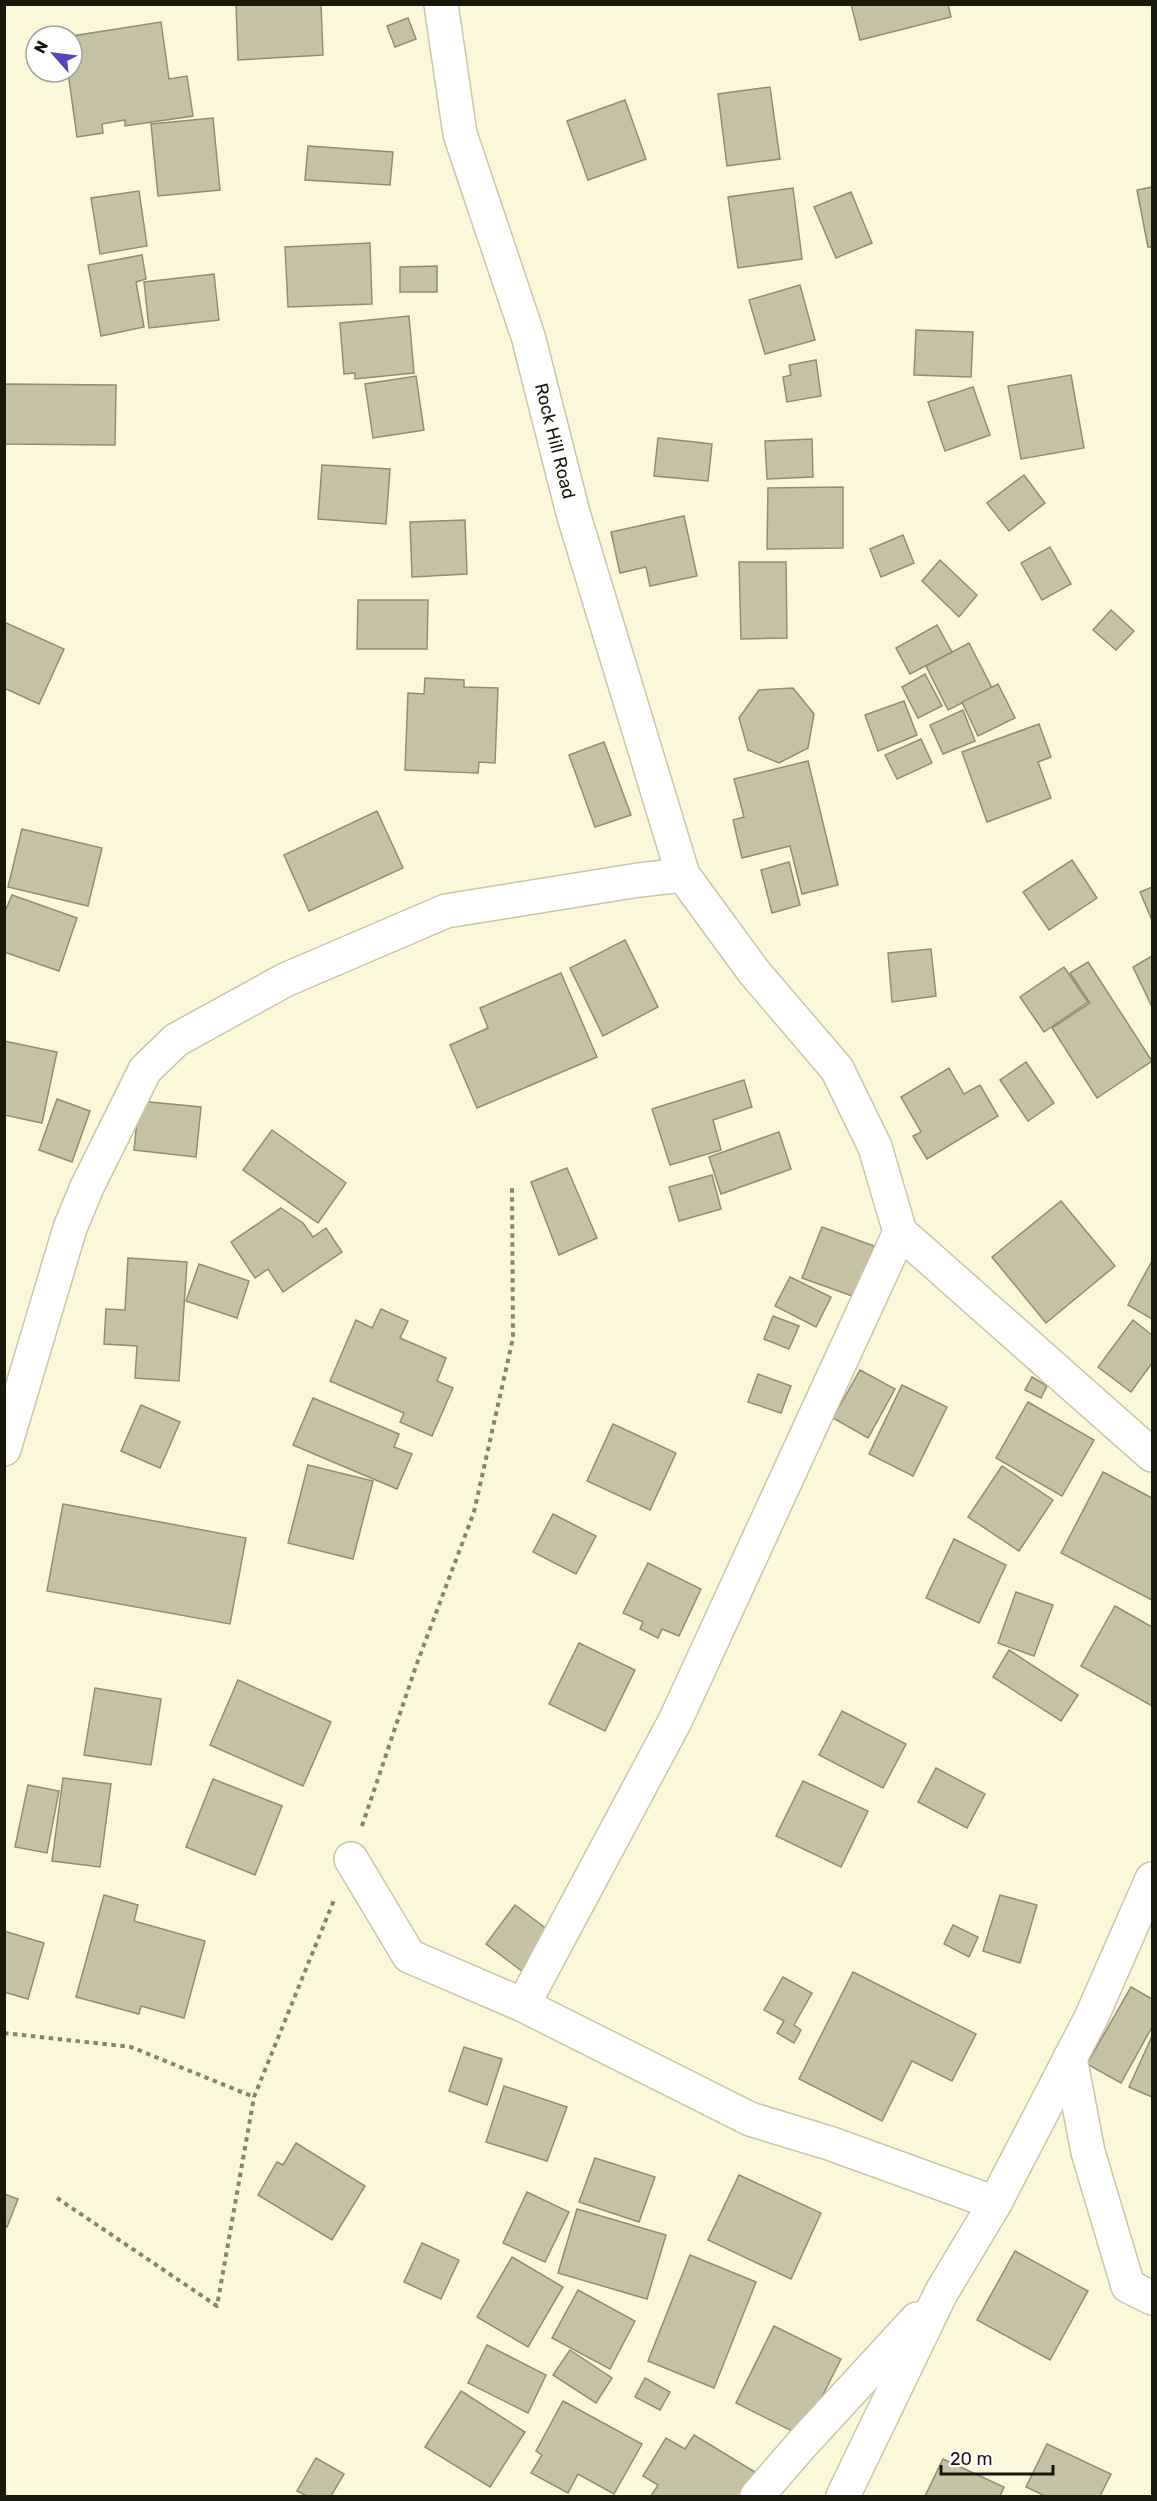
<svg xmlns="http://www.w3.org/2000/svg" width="1157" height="2501" font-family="Rubik,sans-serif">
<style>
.building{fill:#c6c3a5;stroke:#908d71;stroke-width:1.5}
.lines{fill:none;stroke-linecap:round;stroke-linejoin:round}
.minor-casing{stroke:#c9c6a8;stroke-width:36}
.path{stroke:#86846f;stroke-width:4;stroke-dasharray:4.5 4.5;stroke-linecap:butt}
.minor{stroke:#fff;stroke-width:33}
.labels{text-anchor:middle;stroke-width:5;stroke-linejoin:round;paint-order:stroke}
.street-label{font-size:18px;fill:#18170c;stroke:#fff}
</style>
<rect width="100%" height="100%" fill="#fbf8d9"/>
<g class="building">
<polygon points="236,4 321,4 323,55 238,60"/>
<polygon points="851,4 948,4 951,17 860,40"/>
<polygon points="408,18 416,39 395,47 387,26"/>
<polygon points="161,22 169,79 187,76 193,116 125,126 125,120 102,124 103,133 77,137 68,72 72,72 72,36"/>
<polygon points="770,87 780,159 727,166 718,94"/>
<polygon points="625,100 646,159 588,180 567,121"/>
<polygon points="213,118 220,190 158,196 151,124"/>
<polygon points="308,146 393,152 390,185 305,180"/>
<polygon points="1152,187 1152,247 1148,247 1137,190"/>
<polygon points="793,188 802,259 738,268 728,197"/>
<polygon points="139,191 147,246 100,254 91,198"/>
<polygon points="851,192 872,243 836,258 814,207"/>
<polygon points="370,243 372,304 288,307 285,247"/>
<polygon points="142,255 146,279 136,282 144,327 101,336 88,265"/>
<polygon points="437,266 437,292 400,292 400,267"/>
<polygon points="214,274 219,320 149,328 144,282"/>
<polygon points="800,285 815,340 765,354 749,300"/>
<polygon points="409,316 414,373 355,379 355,373 344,374 340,323"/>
<polygon points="916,330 973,332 971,377 914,375"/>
<polygon points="816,360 821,396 787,402 783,377 791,375 789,365"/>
<polygon points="1071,375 1084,448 1021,459 1008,386"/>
<polygon points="416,376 424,430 373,438 365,384"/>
<polygon points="4,384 116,385 115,445 4,444"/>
<polygon points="973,387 990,435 945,451 928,402"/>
<polygon points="658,438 712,444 708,481 654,476"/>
<polygon points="812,439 813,477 767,479 765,441"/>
<polygon points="322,465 390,469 386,524 318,519"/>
<polygon points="1024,475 1045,503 1009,531 987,503"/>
<polygon points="843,487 843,548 767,549 768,488"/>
<polygon points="684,516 697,576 650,586 646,567 620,573 611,532"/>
<polygon points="465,520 467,574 412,577 410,522"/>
<polygon points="903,535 914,563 881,577 870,549"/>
<polygon points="1050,547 1071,584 1042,600 1021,563"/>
<polygon points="940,560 977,595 959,617 922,581"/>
<polygon points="739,562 786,562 787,638 741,639"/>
<polygon points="358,600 428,600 427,649 357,649"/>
<polygon points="1111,610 1134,631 1116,650 1093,630"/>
<polygon points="4,622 64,649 39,704 4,688"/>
<polygon points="937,625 952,652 910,674 896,648"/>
<polygon points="969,643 992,688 948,710 926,666"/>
<polygon points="925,674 942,706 918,718 902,687"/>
<polygon points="425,678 464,680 464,687 498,688 495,763 479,762 478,773 405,770 408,693 424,694"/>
<polygon points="998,684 1015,718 978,736 962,702"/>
<polygon points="793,688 814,714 808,748 779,763 748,750 739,718 759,690"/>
<polygon points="904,701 917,735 878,751 865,715"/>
<polygon points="963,710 975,741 943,754 930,725"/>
<polygon points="1039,724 1051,757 1038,762 1051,798 987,822 962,752"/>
<polygon points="921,739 932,763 897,779 885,755"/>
<polygon points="604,742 631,815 595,827 569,755"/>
<polygon points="808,761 838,885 802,894 790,846 742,858 733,820 744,817 734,779"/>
<polygon points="377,811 403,868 309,911 284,855"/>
<polygon points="22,829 102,848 88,906 8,887"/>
<polygon points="1072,860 1097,898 1049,930 1023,892"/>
<polygon points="789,862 800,905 772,913 761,870"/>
<polygon points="1152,887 1152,917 1151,918 1140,892"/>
<polygon points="12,895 77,918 59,971 4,952 4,914"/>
<polygon points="625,940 658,1007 603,1036 570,968"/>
<polygon points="931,949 936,996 892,1002 888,953"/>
<polygon points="1152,956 1152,1007 1133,967"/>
<polygon points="1088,962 1152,1061 1097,1098 1052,1028 1090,1003 1070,973"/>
<polygon points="1064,967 1088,1002 1044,1032 1020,997"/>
<polygon points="561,973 597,1057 477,1108 450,1045 488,1028 480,1008"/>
<polygon points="4,1041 57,1052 42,1123 4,1115"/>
<polygon points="1026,1062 1054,1103 1028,1121 1000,1080"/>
<polygon points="949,1068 964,1094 980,1085 998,1116 927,1159 913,1136 921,1132 901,1097"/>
<polygon points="744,1080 752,1107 713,1120 721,1150 670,1165 652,1109"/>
<polygon points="57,1099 90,1111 72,1162 39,1150"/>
<polygon points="139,1101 201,1107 196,1157 134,1150"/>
<polygon points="272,1130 346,1183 318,1223 243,1170"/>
<polygon points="779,1132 791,1169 721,1194 709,1157"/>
<polygon points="567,1168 597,1238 559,1255 531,1182"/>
<polygon points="712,1175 721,1209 679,1221 669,1187"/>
<polygon points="1061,1201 1115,1266 1046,1323 992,1257"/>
<polygon points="281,1208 303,1223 313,1237 326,1228 342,1252 283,1292 268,1269 255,1278 231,1242"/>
<polygon points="822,1227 874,1246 855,1297 802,1278"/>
<polygon points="128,1258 187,1262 179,1381 135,1378 137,1346 104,1344 106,1309 125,1310"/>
<polygon points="1152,1261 1152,1319 1128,1305"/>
<polygon points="199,1264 249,1281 237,1318 186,1301"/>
<polygon points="790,1277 831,1297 816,1327 775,1306"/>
<polygon points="381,1309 408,1321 400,1338 446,1358 437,1381 453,1388 432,1436 400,1422 404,1413 330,1381 356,1320 372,1328"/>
<polygon points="773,1316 799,1326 789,1349 764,1339"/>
<polygon points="1133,1320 1152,1335 1152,1363 1131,1392 1098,1367"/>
<polygon points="860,1370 895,1389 868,1438 833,1418"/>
<polygon points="758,1374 791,1386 781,1413 748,1402"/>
<polygon points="1032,1377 1047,1386 1041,1398 1025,1390"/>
<polygon points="902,1385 947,1407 913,1476 869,1454"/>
<polygon points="313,1398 399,1434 394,1447 412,1454 397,1489 293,1445"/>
<polygon points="1028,1402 1094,1440 1062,1496 996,1458"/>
<polygon points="141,1405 180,1422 160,1468 121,1451"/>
<polygon points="613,1424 676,1453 650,1510 587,1481"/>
<polygon points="308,1465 373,1481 353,1559 288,1543"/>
<polygon points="1002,1466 1053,1500 1019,1551 968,1517"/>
<polygon points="1103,1472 1152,1498 1152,1600 1061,1553"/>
<polygon points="63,1504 246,1538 230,1624 47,1591"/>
<polygon points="553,1514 596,1536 576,1574 533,1552"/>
<polygon points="954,1539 1006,1565 979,1623 926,1598"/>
<polygon points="648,1563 701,1589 679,1636 662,1629 658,1638 640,1629 643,1622 623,1613"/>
<polygon points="1016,1592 1053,1605 1034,1656 998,1643"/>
<polygon points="1115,1606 1152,1627 1152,1706 1081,1666"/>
<polygon points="579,1643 635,1670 605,1731 549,1704"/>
<polygon points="1009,1650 1078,1695 1061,1721 993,1677"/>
<polygon points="238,1680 331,1722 303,1786 210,1745"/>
<polygon points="95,1688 161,1699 151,1765 84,1755"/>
<polygon points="842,1711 906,1744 883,1788 819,1755"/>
<polygon points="936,1768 985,1794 967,1828 918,1802"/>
<polygon points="63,1778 111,1784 100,1867 52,1861"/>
<polygon points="213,1779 282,1806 255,1875 186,1847"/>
<polygon points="803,1781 868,1811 841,1867 776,1836"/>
<polygon points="28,1785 59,1791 47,1853 15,1847"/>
<polygon points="104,1895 138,1905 134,1921 205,1941 184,2018 141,2006 139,2014 76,1997"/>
<polygon points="1000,1895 1037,1905 1020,1963 983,1951"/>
<polygon points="515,1905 556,1936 527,1975 486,1944"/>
<polygon points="953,1925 978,1937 969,1957 944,1944"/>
<polygon points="4,1931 44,1943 28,1999 4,1992"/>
<polygon points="853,1972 976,2034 952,2081 912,2061 882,2121 799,2079"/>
<polygon points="783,1977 812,1993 794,2025 801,2030 794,2043 777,2033 784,2021 764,2010"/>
<polygon points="1131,1987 1152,1999 1152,2027 1121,2083 1087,2064"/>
<polygon points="1152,2036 1152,2097 1129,2087"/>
<polygon points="464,2047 502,2059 487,2105 449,2091"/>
<polygon points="504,2086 567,2107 547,2161 486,2142"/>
<polygon points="296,2143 365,2186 332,2240 258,2195 277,2162 283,2165"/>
<polygon points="595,2158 655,2177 639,2222 579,2202"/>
<polygon points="739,2175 821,2213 791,2279 708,2240"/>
<polygon points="527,2192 569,2212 545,2262 503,2243"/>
<polygon points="4,2194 18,2199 7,2227 4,2226"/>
<polygon points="577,2209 666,2235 647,2299 558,2273"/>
<polygon points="422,2243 459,2260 441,2299 404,2282"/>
<polygon points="1015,2251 1088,2291 1050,2360 977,2320"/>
<polygon points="690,2255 756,2282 714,2388 648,2361"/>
<polygon points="512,2257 563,2287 528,2347 477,2317"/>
<polygon points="578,2290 635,2321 610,2369 552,2338"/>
<polygon points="774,2326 841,2359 802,2436 736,2403"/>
<polygon points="487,2345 546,2375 528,2413 468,2383"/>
<polygon points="570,2350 612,2378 596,2403 553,2375"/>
<polygon points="645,2378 670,2392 660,2410 635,2397"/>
<polygon points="461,2391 525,2432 490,2487 425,2447"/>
<polygon points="563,2401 642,2444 614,2494 578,2474 568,2493 531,2473 542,2455 536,2451"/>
<polygon points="694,2435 755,2472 741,2496 651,2496 658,2485 643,2476 666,2438 685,2449"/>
<polygon points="1047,2444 1111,2474 1100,2496 1045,2496 1026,2487"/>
<polygon points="316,2458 344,2474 331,2496 307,2496 297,2491"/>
<polygon points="943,2459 1004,2487 1000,2496 925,2496"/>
</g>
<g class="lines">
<defs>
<g id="minor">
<polyline points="441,4 460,134 528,336 573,513 683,875 754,972 837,1069 875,1147 900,1232 1152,1455"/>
<polyline points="4,1449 70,1228 87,1187 145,1070 176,1040 285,980 446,911 639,880 683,875"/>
<polyline points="351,1859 409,1956 523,2005 750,2119 829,2143 995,2203"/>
<polyline points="523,2005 675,1721 900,1232"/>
<polyline points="1070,2058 1088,2152 1128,2286 1152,2298"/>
<polyline points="757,2496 802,2444 917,2319"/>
<polyline points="843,2496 941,2293 995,2203 1091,2018 1152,1879"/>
</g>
</defs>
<use href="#minor" class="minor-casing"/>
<g class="path">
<polyline points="362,1826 416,1666 474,1512 513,1338 512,1188"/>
<polyline points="4,2033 131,2047 254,2097"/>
<polyline points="57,2198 217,2306 254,2097 334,1900"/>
</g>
<use href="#minor" class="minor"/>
</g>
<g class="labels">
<g class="street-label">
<text transform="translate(555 441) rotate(76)" y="6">Rock Hill Road</text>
</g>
</g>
<rect width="1157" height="2501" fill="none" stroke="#18170c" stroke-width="12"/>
<g transform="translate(54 54) rotate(298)"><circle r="28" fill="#ffffff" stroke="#a3a29e" stroke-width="1.5"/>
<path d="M0-4.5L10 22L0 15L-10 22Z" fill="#5446be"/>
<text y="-9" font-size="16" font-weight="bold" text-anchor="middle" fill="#18170c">N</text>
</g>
<path d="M941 2465v9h112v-9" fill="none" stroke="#18170c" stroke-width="3"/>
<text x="950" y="2465" font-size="18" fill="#18170c" stroke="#ffffff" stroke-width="4.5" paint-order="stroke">20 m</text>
</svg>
